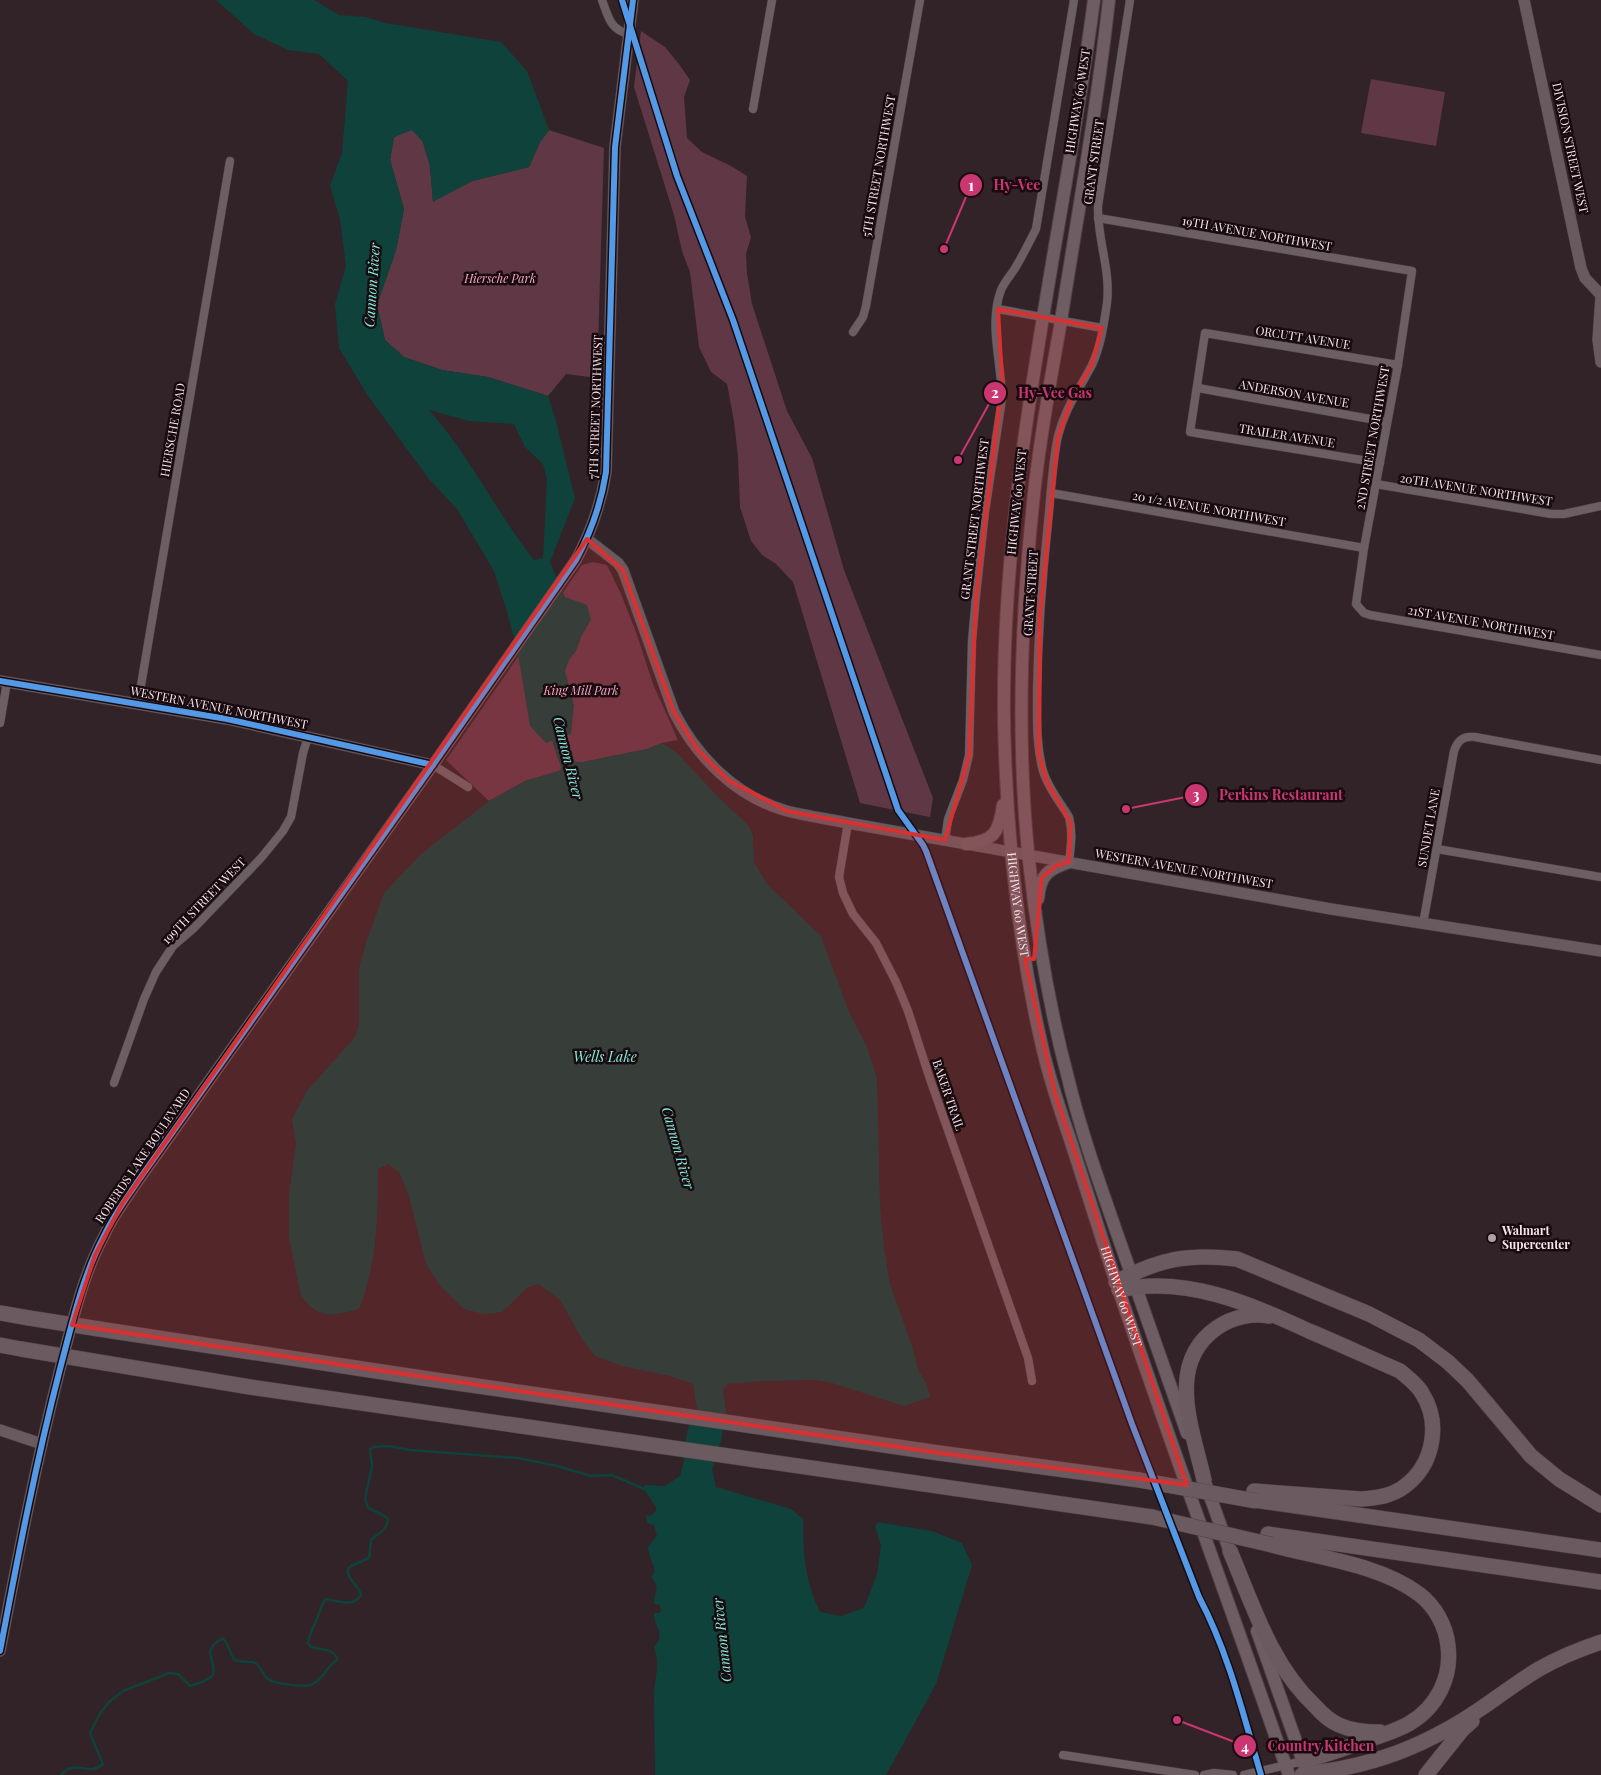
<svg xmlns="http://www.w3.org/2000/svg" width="1601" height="1775" font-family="'Playfair Display',serif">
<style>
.green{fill:#603745}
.water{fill:#0f423b;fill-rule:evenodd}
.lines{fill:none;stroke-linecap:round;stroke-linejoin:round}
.stream{stroke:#0f423b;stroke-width:2.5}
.river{stroke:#0f423b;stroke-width:15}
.street-casing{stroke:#4e4044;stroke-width:9}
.secondary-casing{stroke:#4e4044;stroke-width:12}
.primary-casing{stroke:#4e4044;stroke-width:14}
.highway-casing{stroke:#4e4044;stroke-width:16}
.street{stroke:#6c5f64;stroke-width:8}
.secondary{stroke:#685a5f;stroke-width:11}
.primary{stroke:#6e5e64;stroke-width:12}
.highway{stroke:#6b5a5f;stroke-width:15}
.highway-bridge-casing{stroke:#4e4044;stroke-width:16;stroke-linecap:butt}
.highway-bridge{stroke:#6b5a5f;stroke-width:15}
.cycleway-casing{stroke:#180b10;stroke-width:9}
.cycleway{stroke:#5399e6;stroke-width:6}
.marked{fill:#d83132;fill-opacity:0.2;stroke:#d83132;stroke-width:4;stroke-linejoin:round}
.poi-dot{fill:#b3a0a6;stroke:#180b10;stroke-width:2}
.labels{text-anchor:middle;stroke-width:5;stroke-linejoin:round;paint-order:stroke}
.street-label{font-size:12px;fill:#f8e4ea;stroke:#180b10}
.park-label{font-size:12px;font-style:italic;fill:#f7a5c1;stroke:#180b10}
.poi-label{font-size:12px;font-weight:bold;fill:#f8e4ea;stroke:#180b10;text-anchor:start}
.water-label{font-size:14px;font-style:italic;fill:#82ebdb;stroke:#180b10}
.leader{fill:none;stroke:#ca3770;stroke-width:2}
.callout-dot{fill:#ca3770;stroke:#180b10;stroke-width:2}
.mark-label{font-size:15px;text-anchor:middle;font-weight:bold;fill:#fff}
.callout-label{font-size:14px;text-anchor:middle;font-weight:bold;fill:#ca3770;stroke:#180b10;stroke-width:5;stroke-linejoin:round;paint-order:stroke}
</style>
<rect width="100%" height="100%" fill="#322328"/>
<g class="green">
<polygon points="641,31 665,47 679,64 690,80 684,97 687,138 702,152 731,166 747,176 745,217 751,237 746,254 747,273 752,304 787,411 812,458 844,570 933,798 930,817 860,803 793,582 776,564 762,555 751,541 740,507 738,457 734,421 727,384 711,372 699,347 690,272 682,251 674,215 634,87"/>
<polygon points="1371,79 1445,92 1436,146 1361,133"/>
<polygon points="412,129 423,142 430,166 433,201 472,181 529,167 540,142 549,130 604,148 597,378 566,374 548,396 488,377 442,370 404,357 385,340 377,305 396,250 404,209 390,160 394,137"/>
<polygon points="593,562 607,565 621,594 636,632 653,684 678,740 662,743 647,749 583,762 569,763 559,771 525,781 489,801 446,760 582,565"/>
</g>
<g class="water">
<path d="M216,0H314L339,15L366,17L385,23L501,42L527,71L549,130L540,142L529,167L472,181L433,202L430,166L423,142L412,130L394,137L390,160L404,209L396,250L377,305L385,340L404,357L442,370L488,377L548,396L556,421L575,498L550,562L565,597L587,605L591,620L582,635L576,651L569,660L565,671L574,705L571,734L546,743L530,726L517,648L506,608L494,571L457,509L429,479L368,396L339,348L335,304L346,266L340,219L330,186L342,153L348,81L319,54L288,50L254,34ZM429,410L469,421L514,424L525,447L543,464L547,479L543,558L534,560C496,512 470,456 429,410Z"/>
<path d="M662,743L677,753L718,797L749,826L753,836L754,862L768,885L821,936L849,1012L867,1047L877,1078L880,1207L884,1247L890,1284L913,1349L918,1369L927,1385L930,1397L904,1406L829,1382L815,1380L761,1381L727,1384L723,1390L726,1411L721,1441L712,1469L716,1487L791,1509L803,1519C803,1552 805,1583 820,1612L841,1616L864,1608L877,1574L881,1545L875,1526L878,1522L932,1531L962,1543L972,1565L936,1684L886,1775H655C655,1749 654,1723 654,1697C654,1677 661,1666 654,1647C667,1632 653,1627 654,1613H659L661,1611L660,1605L654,1604C653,1592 662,1589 651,1577L655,1572C653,1563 649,1556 648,1547L657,1536L654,1525L647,1523L646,1515L650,1516L656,1511V1507L644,1489V1485L665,1486L680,1476L684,1462V1448L691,1415H698L693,1384L670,1376L622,1366L595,1356L582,1339L560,1300L539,1284L528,1287L502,1312L483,1314L464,1309L441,1287L426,1264L409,1196L399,1172L388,1164L378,1169C378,1216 377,1265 359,1309C332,1316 320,1320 301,1296L289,1238V1195L296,1144L292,1119L307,1091L355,1037L359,1024V968L367,940L384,893L420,855L489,801L525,781L559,771L569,763L583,762L647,749Z"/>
</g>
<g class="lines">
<path class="stream" d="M61,1775C63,1773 65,1771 68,1769C81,1764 90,1775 103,1764L90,1733L99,1715L109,1702L123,1691L169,1673L178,1674L190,1686C217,1677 216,1678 210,1652C213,1645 215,1641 223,1639C230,1645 229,1653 234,1659C238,1663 248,1661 253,1662C261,1665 262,1674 268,1679C275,1684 306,1688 313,1684C323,1679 327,1666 337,1660C336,1648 320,1650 311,1647L308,1643C310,1632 315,1624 319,1614C321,1608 321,1604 326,1599C338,1601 352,1608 361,1595C359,1585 346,1579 348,1569L351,1566L369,1558L371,1540C379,1532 387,1531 388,1519L383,1515L368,1508L365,1498L372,1467L370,1449L374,1447L388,1446L410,1450L518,1458L557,1466L591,1476L612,1475L644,1489"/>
<polyline class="river" points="557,718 559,738 574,782"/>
<defs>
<g id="street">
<path d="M602,0C608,16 610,30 629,34"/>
<polyline points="753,109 772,0"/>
<polyline points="1098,218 1412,271 1398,365 1364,548 1356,604 1364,613 1370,615 1601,655"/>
<polyline points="998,309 1102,328"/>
<polyline points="853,332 863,317 866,306 920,0"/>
<polyline points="1198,388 1387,422"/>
<polyline points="1380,463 1190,432 1205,333 1398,365"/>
<polyline points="1376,484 1551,514 1564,514 1601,506"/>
<polyline points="1051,493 1364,548"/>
<polyline points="138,703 230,161"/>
<polyline points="0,723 7,682"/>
<polyline points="433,765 468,787"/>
<polyline points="848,823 839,877 843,893 853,914 876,943 896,982 908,1011 930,1079 1028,1358 1032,1381"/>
<path d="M945,840L948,819L963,780L969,755L972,641L976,596L985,512L1002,399C1002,364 988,325 1001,290C1004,283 1009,277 1014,270C1022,257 1029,243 1036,229L1074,0"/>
<polyline points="1437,849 1601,877"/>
<path d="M1069,862C1071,846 1073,832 1069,817C1060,802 1048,788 1043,771C1036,745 1037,718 1037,692C1038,636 1042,579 1048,523C1051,494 1052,464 1058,436C1065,408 1079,390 1092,365C1101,346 1104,323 1107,303C1111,270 1097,239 1098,206L1130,0"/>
<path d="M1423,924L1454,751C1458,740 1463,736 1475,737L1601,760"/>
<polyline points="114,1083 144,999 156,972 173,946 194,928 261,858 283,831 291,817 303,753 308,737"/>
<polyline points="1063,1755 1195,1775"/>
<polyline points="1204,1775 1214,1773 1233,1775"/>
<polyline points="1244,1775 1303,1761"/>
</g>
<g id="secondary">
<polyline points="1524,0 1581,268 1585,278 1601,295"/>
<polyline points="1601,296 1598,340 1601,362"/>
<path d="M587,539L618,563L623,570L674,712C697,757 736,797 787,811C807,816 828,819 848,823L1331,909L1601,951"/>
<polyline points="0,681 227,719 433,765"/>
<polyline points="0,1430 42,1444"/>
<path d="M0,1651C18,1556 36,1462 60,1369C72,1324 82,1277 104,1236C113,1216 126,1199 138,1181L433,765L576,560C591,532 601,505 606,472L615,147L633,0"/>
</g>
<g id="primary">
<path id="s1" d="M1094,0C1063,239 1001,476 1004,718C1006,828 1017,938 1042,1046C1049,1078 1060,1110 1071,1142C1084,1183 1097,1224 1110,1264C1167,1435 1230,1605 1289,1775"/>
<path d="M1109,0C1097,109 1077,218 1060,327C1050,382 1040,438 1034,494C1021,615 1016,740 1029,861C1037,934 1049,1007 1068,1078C1080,1128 1097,1176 1114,1225C1138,1294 1163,1364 1187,1433"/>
<path d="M966,844C994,841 999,833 1003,805"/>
<path d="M1038,899C1040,875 1048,869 1069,862"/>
<polyline points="1206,1485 1233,1560"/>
<polyline points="1257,1631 1306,1770"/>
</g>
<g id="highway">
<path d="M1116,1282C1159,1259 1188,1253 1237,1259L1369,1314L1419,1340L1448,1362L1468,1381L1531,1456L1559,1479L1601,1505"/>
<path d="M1119,1290C1186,1275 1250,1304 1309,1331C1340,1344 1370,1358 1400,1371C1408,1378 1417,1384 1422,1393C1441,1423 1434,1464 1405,1486C1392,1496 1377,1498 1361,1499L1254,1491"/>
<polyline points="0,1313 29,1318"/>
<polyline points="112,1331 422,1378 939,1453 1139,1480"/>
<polyline points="0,1345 21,1349"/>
<polyline points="105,1363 250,1387 1152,1517"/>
<path d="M1204,1480C1193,1430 1164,1363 1218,1327C1233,1317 1252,1313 1269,1316"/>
<polyline points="1261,1501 1601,1550"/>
<polyline points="1268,1534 1601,1582"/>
<path d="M1272,1545C1318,1558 1379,1564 1419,1594C1435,1606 1446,1626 1448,1646C1452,1677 1437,1707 1410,1723C1397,1731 1381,1735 1368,1740C1346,1748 1325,1755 1303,1761"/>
<path d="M1230,1551C1253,1605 1271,1665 1315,1706C1322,1714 1330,1721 1339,1725C1352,1731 1366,1732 1380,1732"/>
<path d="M1302,1775C1315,1772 1329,1771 1343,1768C1379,1761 1414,1748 1446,1730C1479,1713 1507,1688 1539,1669C1558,1658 1580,1649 1601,1642"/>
<polyline points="1426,1775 1462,1730 1472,1721"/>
</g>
</defs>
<use href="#street" class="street-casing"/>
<use href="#secondary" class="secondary-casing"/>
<use href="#primary" class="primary-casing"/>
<use href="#highway" class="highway-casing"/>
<use href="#street" class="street"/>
<use href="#secondary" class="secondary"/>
<use href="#primary" class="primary"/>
<use href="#highway" class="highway"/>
<defs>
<g id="highway-bridge">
<polyline points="29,1318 112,1331"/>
<polyline points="21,1349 105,1363"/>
<polyline points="1139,1480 1256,1501"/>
<polyline points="1152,1517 1272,1545"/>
</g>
</defs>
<use href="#highway-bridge" class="highway-bridge-casing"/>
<use href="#highway-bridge" class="highway-bridge"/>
<defs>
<g id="cycleway">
<path d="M622,0L677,176L733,320L898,810L923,845L926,851L1132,1424L1199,1597C1229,1654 1243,1714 1261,1775"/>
<polyline points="0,681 227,719 433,765"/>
<path d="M0,1651C18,1556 36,1462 60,1369C72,1324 82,1277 104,1236C113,1216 126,1199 138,1181L433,765L576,560C591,532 601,505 606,472L615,147L633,0"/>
</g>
</defs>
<use href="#cycleway" class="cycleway-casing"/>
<use href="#cycleway" class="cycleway"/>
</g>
<path class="marked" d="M998,309L1102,328L1092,365L1072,399L1058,438L1040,617L1039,754L1047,782L1071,823L1069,862L1056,866L1042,878L1034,959H1025L1055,1093L1187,1485L939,1453L72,1325L95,1255L122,1204L587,539L623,570L674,712L698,750L728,780L787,811L945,840L969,755L976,596L1002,381Z"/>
<circle class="poi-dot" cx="1492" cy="1238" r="5"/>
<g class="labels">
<g class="street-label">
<text transform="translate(1078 101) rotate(-81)" y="4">HIGHWAY 60 WEST</text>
<text transform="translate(1570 148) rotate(78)" y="4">DIVISION STREET WEST</text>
<text transform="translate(1094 162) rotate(-82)" y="4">GRANT STREET</text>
<text transform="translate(879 166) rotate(-80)" y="4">5TH STREET NORTHWEST</text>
<text transform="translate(1257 234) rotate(10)" y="4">19TH AVENUE NORTHWEST</text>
<text transform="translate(1303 338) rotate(9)" y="4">ORCUTT AVENUE</text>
<text transform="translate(1294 394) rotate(10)" y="4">ANDERSON AVENUE</text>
<text transform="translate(596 407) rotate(-88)" y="4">7TH STREET NORTHWEST</text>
<text transform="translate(173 430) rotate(-80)" y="4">HIERSCHE ROAD</text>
<text transform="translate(1287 436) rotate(9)" y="4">TRAILER AVENUE</text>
<text transform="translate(1373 438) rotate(-80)" y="4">2ND STREET NORTHWEST</text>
<text transform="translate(1476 490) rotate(9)" y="4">20TH AVENUE NORTHWEST</text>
<text transform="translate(1017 502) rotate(-84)" y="4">HIGHWAY 60 WEST</text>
<text transform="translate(1209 509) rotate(10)" y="4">20 1/2 AVENUE NORTHWEST</text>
<text transform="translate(975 519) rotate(-83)" y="4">GRANT STREET NORTHWEST</text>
<text transform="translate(1031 593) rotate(-86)" y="4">GRANT STREET</text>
<text transform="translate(1481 623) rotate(10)" y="4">21ST AVENUE NORTHWEST</text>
<text transform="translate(219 708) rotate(11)" y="4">WESTERN AVENUE NORTHWEST</text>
<text transform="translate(1429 828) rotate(-80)" y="4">SUNDET LANE</text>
<text transform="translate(1184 869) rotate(10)" y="4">WESTERN AVENUE NORTHWEST</text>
<text transform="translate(204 901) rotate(-46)" y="4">199TH STREET WEST</text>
<text dy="4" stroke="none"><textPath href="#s1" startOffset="912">HIGHWAY 60 WEST</textPath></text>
<text transform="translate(948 1095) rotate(71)" y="4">BAKER TRAIL</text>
<text transform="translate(143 1156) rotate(-56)" y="4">ROBERDS LAKE BOULEVARD</text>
<text dy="4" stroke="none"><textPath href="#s1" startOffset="1318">HIGHWAY 60 WEST</textPath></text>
</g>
<g class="park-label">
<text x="500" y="283">Hiersche Park</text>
<text x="581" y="695">King Mill Park</text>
</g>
<g class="poi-label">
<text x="1502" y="1235">Walmart<tspan x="1502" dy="14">Supercenter</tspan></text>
</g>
<g class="water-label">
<text transform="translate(372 285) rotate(-86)" y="5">Cannon River</text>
<text transform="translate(568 758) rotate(76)" y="5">Cannon River</text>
<text x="605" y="1062">Wells Lake</text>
<text transform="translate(678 1148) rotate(74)" y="5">Cannon River</text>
<text transform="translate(722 1640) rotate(-96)" y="5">Cannon River</text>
</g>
</g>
<path class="leader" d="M944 249L971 185M958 460L995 393M1126 809L1196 795M1177 1720L1245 1746"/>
<g class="callout-dot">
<circle cx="944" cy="249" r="5"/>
<circle cx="958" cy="460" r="5"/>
<circle cx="1126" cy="809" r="5"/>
<circle cx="1177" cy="1720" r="5"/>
<circle cx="971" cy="185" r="12"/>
<circle cx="995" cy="393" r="12"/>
<circle cx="1196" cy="795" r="12"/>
<circle cx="1245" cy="1746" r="12"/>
</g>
<g class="mark-label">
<text x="971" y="191">1</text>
<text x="995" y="398">2</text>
<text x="1196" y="800">3</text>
<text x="1245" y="1752">4</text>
</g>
<g class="callout-label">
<text x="1017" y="190">Hy-Vee</text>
<text x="1055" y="398">Hy-Vee Gas</text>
<text x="1281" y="800">Perkins Restaurant</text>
<text x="1321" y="1751">Country Kitchen</text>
</g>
</svg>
